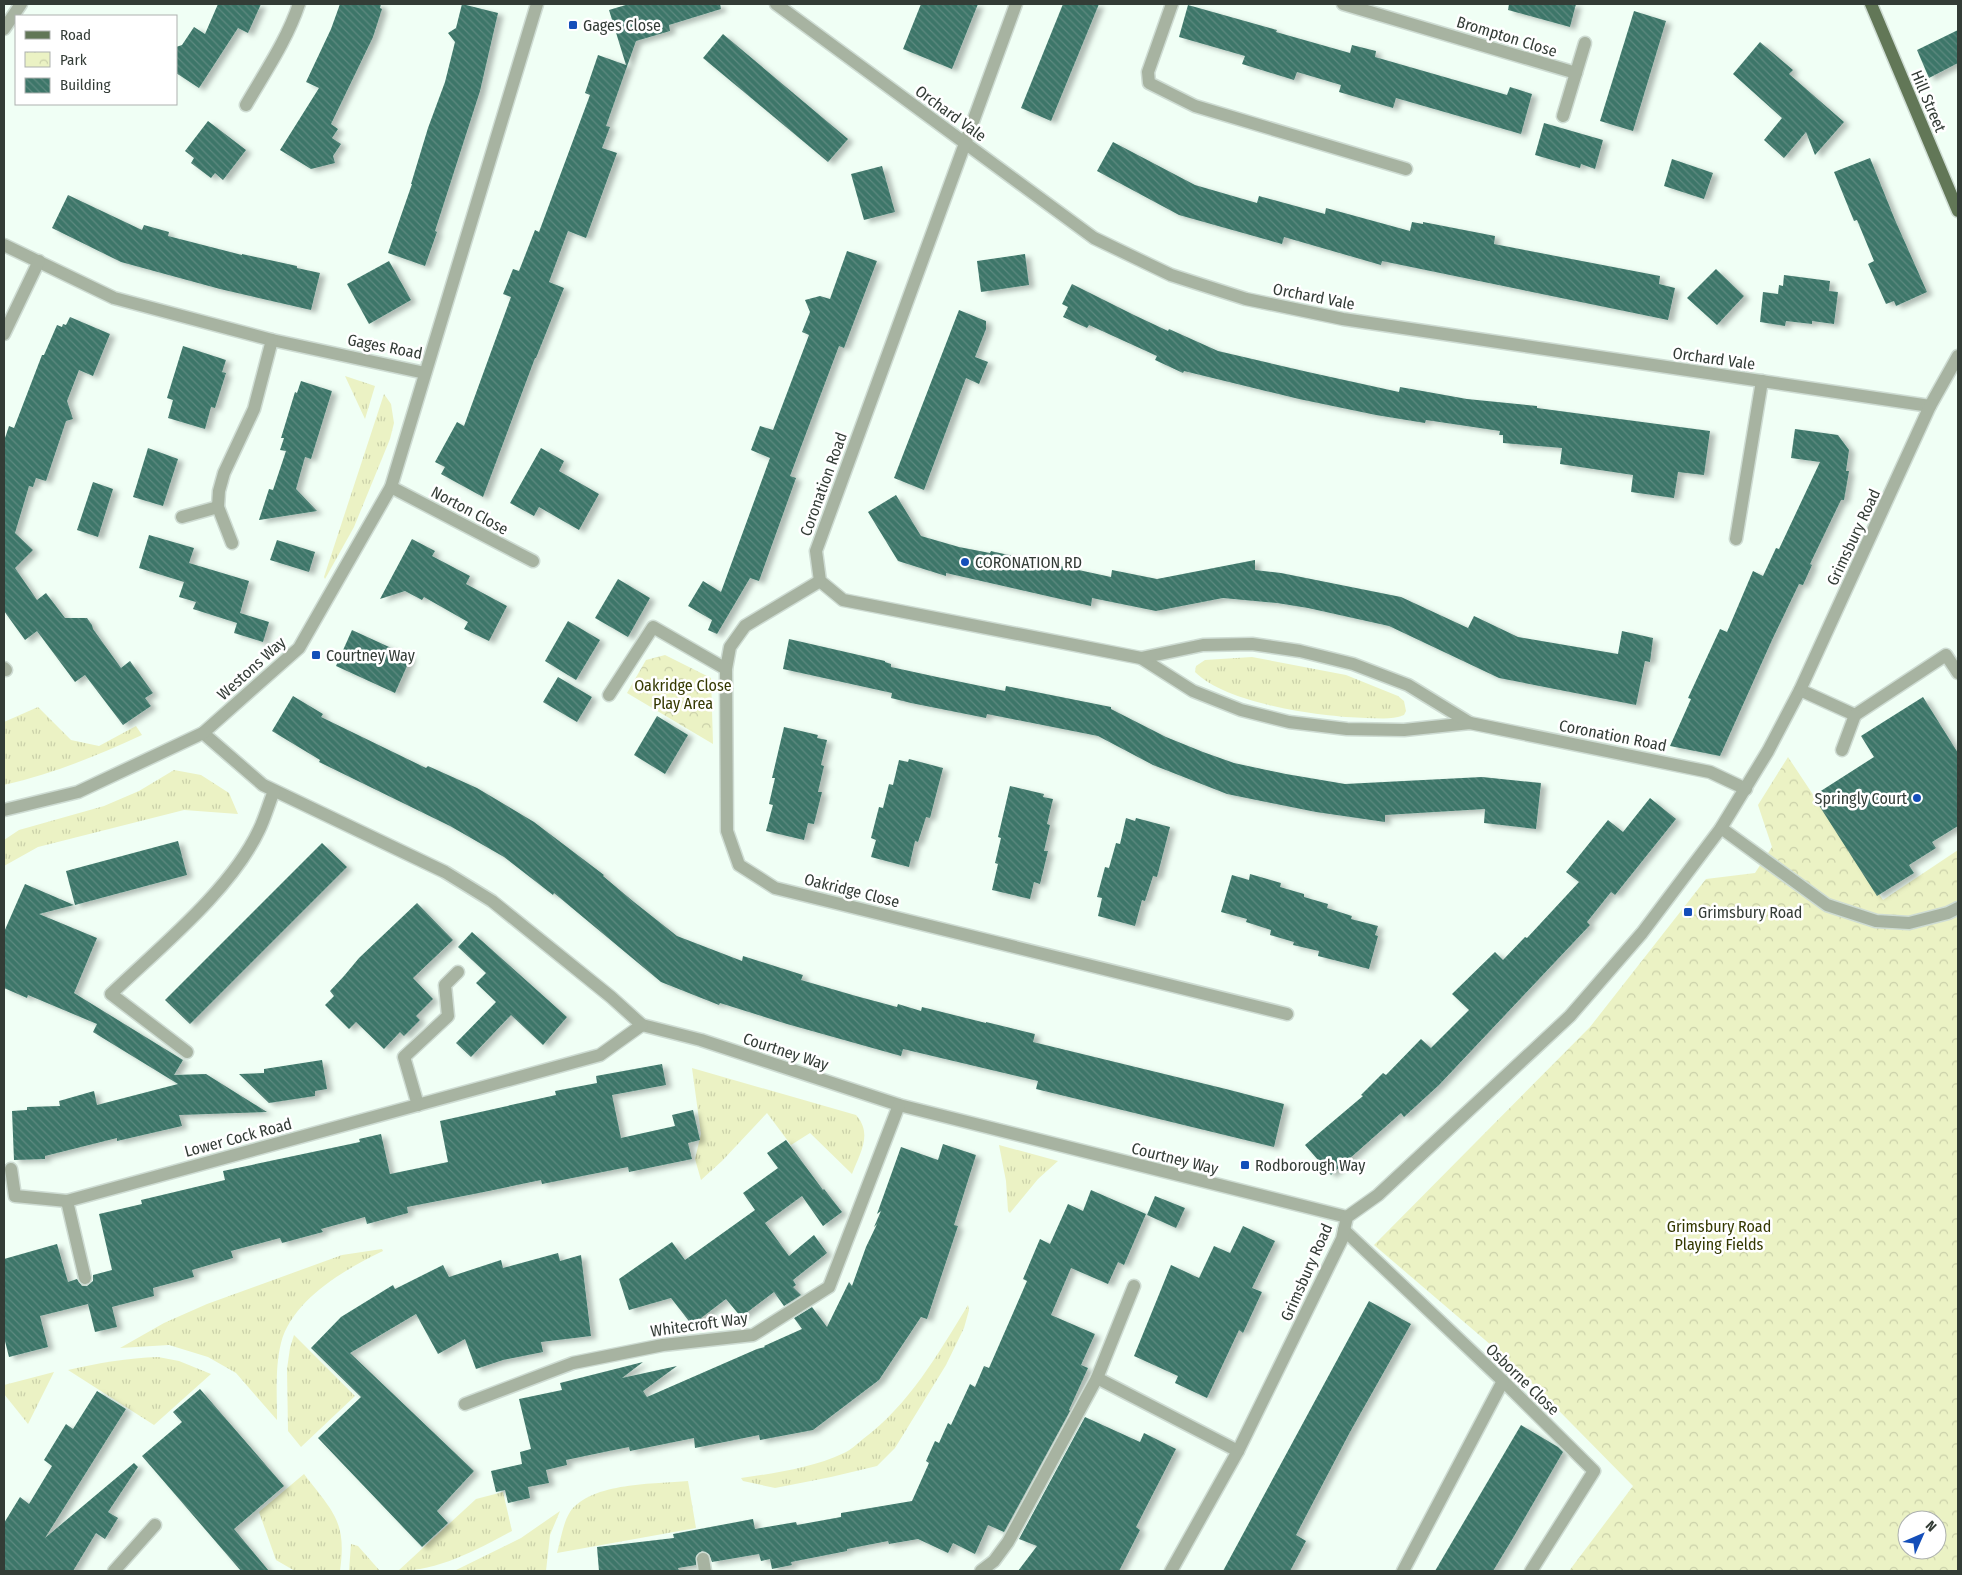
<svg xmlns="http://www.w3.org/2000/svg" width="1962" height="1575" font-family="'Fira Sans Condensed',sans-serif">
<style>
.grass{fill:url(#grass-tufts)}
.park{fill:url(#park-crowns);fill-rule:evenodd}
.building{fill:url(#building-back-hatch);filter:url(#shadow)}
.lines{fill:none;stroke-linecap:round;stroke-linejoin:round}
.minor-casing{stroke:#cedcd3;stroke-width:15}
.major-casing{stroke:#cedcd3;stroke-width:15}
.minor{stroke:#a7b3a1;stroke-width:12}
.major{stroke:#627757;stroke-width:12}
.poi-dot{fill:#144eb9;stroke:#fff;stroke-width:2}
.labels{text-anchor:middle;stroke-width:5;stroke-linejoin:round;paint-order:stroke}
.poi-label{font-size:16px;fill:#333c36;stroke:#fff;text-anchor:start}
.street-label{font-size:16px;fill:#333c36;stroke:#fff}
.park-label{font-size:16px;fill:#343800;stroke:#fff}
</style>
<defs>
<pattern id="grass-tufts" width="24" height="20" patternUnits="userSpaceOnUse" patternTransform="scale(1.25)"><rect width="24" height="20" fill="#ebf2c4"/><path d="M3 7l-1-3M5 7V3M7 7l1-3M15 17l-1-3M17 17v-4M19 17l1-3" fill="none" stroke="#cad0a9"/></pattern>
<pattern id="park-crowns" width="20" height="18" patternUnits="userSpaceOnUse" patternTransform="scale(1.25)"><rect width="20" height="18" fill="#ebf2c4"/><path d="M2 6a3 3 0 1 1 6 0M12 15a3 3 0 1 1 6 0" fill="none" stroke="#cad0a9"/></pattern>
<pattern id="building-back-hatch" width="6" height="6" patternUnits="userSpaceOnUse" patternTransform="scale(1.25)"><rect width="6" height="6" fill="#3d7669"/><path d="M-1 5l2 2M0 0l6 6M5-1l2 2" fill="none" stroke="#5e8a80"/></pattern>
<filter id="shadow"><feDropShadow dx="5.5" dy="3" stdDeviation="2.5" flood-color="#0004"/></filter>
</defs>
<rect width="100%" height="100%" fill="#f0fff5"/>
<g class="grass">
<polygon points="345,376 375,386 365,419"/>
<polygon points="384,394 391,404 394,423 390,439 354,527 325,579 324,577"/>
<path d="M1252,657L1346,675L1398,696L1404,701L1406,711L1404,715C1392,720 1379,718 1366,718C1321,717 1227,704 1195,672L1196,666L1205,660Z"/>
<path d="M38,707L71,740L99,746L136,726L142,735C97,756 52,774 4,785V722Z"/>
<polygon points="174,770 201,775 229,793 238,814 184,810 38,847 4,866 4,840 19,830 104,806 139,791"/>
<path d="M692,1068L856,1115C873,1134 860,1153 852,1174L810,1133L791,1145L767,1113L722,1161L701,1180L695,1159L701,1134Z"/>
<polygon points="999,1145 1058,1161 1038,1179 1010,1213 1008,1211 1006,1181"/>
<path d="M382,1249L383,1251C345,1269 292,1300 281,1343C275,1367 277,1395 277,1420L236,1373L208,1357L169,1345L120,1348L164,1323L207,1304L342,1255Z"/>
<path d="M968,1305L969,1310L964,1328L946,1365L895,1448L877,1466L831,1477L775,1488L743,1481L741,1478C776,1473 812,1468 844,1453C851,1450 857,1444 863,1439C909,1405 938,1354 968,1305Z"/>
<polygon points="294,1335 355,1396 301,1447 288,1431 287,1369 290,1348"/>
<path d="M158,1357L179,1361L211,1374L154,1425L68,1370C98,1363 128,1358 158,1357Z"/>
<polygon points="54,1372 28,1424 4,1394 4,1385"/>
<path d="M304,1474C333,1512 347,1521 340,1571H295L276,1560L259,1512Z"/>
<path d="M688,1481L696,1528L557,1553C561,1539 563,1523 570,1512C591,1482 656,1484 688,1481Z"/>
<path d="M503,1492L512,1531C477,1550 438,1571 398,1571L476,1499Z"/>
<polygon points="560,1511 550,1535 546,1571 454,1571 521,1538"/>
<polygon points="351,1544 358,1546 380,1571 349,1571"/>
</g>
<g class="park">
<polygon points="665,655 711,678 713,744 627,693 646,660"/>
<path d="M1788,757L1883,900L1958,850V1571H1569L1633,1486L1512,1363L1374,1245L1590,1027L1706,879L1755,873L1772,847L1758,805ZM1907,1520H1937V1550H1907Z"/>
</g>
<g class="building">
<polygon points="218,4 261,4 248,33 238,28 199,88 176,73 176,47 182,45 194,27 205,34"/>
<polygon points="340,4 381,4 380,8 382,9 373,37 331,124 338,129 332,138 341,144 333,156 335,163 311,169 280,150 319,88 306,82 331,29"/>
<polygon points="462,4 498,13 480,91 435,231 437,232 425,266 388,253 412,184 411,184 428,128 445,82 455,42 448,33 456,28"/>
<polygon points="629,4 720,4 721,9 669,25 670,31 636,41 606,126 610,127 602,148 617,153 586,238 568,231 549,282 564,288 536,358 535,358 483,497 441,474 445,467 435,462 457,422 464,426 511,297 503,294 513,269 519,271 535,230 539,232 590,95 585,93 598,55 626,65 609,10"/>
<polygon points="921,4 978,4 952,69 903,49"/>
<polygon points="1063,4 1099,4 1051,121 1021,108"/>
<polygon points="1509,4 1576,4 1570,27 1508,10"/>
<polygon points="1188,5 1277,30 1276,32 1350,53 1352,45 1376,51 1375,57 1507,95 1510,87 1532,94 1521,134 1396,98 1393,108 1339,92 1341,85 1297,72 1294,80 1242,64 1245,56 1179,37"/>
<polygon points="1634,11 1666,21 1633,131 1600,121"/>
<polygon points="1958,30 1958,63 1929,78 1917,50"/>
<polygon points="723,34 848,139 828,162 703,58"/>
<polygon points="1760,42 1793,70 1789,74 1844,122 1815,155 1806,132 1784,158 1764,140 1782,118 1733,74"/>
<polygon points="208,121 246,150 223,180 215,173 211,178 191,163 194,158 185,151"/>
<polygon points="1544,123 1603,140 1595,169 1581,164 1580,168 1535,155"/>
<polygon points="1113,142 1195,185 1257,203 1259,196 1325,214 1326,208 1410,231 1412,222 1423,224 1423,222 1495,236 1494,244 1660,276 1659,284 1675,288 1668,320 1382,261 1381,265 1284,237 1282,244 1179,215 1097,171"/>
<polygon points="1870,158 1895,220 1927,292 1896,306 1894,301 1886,304 1868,264 1874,261 1857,220 1854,221 1834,172"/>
<polygon points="1672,159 1713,173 1704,199 1664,186"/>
<polygon points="882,166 895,212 864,220 851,174"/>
<polygon points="68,195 142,230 144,225 169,232 168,236 242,255 242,254 297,266 297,268 320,273 311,310 220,289 121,262 52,228"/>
<polygon points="847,251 877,261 844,348 839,346 790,476 796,478 759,581 750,578 717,634 708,630 712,620 688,606 703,581 721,592 770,458 751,450 760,426 773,430 809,335 802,332 810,312 805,300 820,296 830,299"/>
<polygon points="1025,254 1029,285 981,292 977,261"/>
<polygon points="389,261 411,300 369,324 347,284"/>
<polygon points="1716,269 1744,296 1717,325 1687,298"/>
<polygon points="1784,275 1830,281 1829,291 1838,292 1834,324 1812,321 1812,324 1786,321 1785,326 1760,322 1763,292 1778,294 1779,285 1783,286"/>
<polygon points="1072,284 1134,315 1168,331 1169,329 1218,351 1308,372 1399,392 1400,387 1467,399 1537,406 1537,408 1710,431 1704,475 1678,472 1674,498 1631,492 1633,475 1560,464 1562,448 1503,443 1503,435 1499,435 1500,431 1426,420 1425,423 1376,415 1299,399 1184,371 1183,373 1155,360 1157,356 1089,325 1087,328 1063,317 1068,307 1062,304"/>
<polygon points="959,310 986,321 986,329 975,357 988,362 979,384 966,378 924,490 894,478"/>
<polygon points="70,317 110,334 93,376 79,370 67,401 73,419 66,421 46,481 36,478 33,487 29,486 15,533 33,550 15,568 37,600 46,593 65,618 87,618 92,625 93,629 121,668 130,661 153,693 145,698 151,706 123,725 85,675 75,682 37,631 25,640 4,611 4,441 9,426 14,428 42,355 44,355 57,325 62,327 63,324 66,325"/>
<polygon points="183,346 226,360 222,372 226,373 215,408 211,407 205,429 168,418 173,400 167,398"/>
<polygon points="301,381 332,391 311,459 305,457 296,489 317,511 259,520 269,489 273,490 286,451 280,450 284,438 281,438 295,392 297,393"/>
<polygon points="1795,429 1838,435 1849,450 1846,471 1849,471 1844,500 1841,500 1810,564 1812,565 1803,585 1799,584 1772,640 1720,756 1670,746 1691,699 1688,698 1720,629 1727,632 1753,571 1763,576 1776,548 1779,549 1820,462 1791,458"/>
<polygon points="148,448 178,459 163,506 133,497"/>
<polygon points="541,448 564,461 559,471 599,494 579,530 539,507 534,516 510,503"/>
<polygon points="93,482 113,489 98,537 77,530"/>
<polygon points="896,495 921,536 959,547 990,553 991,551 995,552 1111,577 1112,570 1157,579 1255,560 1255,570 1281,573 1401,597 1468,628 1474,616 1518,637 1618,654 1622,631 1653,638 1650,662 1645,661 1636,705 1499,678 1389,626 1308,608 1277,603 1223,598 1156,611 1092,598 1091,606 946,573 946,576 898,561 868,512"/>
<polygon points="149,535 194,548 189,563 249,581 240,613 269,622 263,642 234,633 237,623 193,609 196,602 179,597 184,582 139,568"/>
<polygon points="412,539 435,551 432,556 470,576 466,584 507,606 489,641 464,629 468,622 424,597 422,600 405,591 380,599"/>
<polygon points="277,540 315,552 309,572 270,560"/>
<polygon points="618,579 650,598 628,637 595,618"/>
<polygon points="568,621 600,640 576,680 545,661"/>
<polygon points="352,630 411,657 395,693 336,666"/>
<polygon points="789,639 885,661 885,662 891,664 891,667 937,677 1005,691 1006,686 1111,707 1111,709 1166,737 1203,752 1234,763 1286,774 1345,784 1482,777 1541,783 1536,829 1484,823 1485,809 1385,815 1385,822 1316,812 1227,794 1153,765 1098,736 987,714 986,718 911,703 891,698 892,693 783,669"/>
<polygon points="558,677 592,697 577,722 543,702"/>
<polygon points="293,696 323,714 321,717 426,768 428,766 477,788 534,822 604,875 603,876 634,902 677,936 742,961 743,956 803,975 801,980 856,996 897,1007 898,1004 921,1011 922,1007 986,1023 986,1022 1035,1034 1033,1042 1226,1089 1284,1104 1274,1147 1036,1089 1038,1081 903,1049 901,1056 787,1024 720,1003 719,1005 661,982 554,893 553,895 504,857 450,826 319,762 320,760 272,731"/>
<polygon points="1923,697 1958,753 1958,826 1932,842 1936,848 1909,865 1914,873 1877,896 1813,796 1874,757 1861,736"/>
<polygon points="657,716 688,735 665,774 634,755"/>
<polygon points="784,727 818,735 817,738 827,740 821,765 824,766 818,792 822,792 814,824 808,823 804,840 766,831 773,805 769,804 775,778 772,778"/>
<polygon points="909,759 943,768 930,818 926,817 918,842 915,841 909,867 871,857 876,840 871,838 879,807 883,808 889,784 893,785 899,760 908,762"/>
<polygon points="1010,786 1044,794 1043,797 1053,799 1047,824 1050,825 1044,851 1048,851 1040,884 1034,882 1030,899 992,890 998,864 995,863 1001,838 998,837"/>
<polygon points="1650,798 1676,819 1615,895 1611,892 1587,922 1590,925 1439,1085 1404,1117 1401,1113 1331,1175 1305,1145 1363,1096 1361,1095 1383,1073 1386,1075 1421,1039 1431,1048 1469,1010 1452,994 1495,952 1503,960 1525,937 1527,938 1579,882 1566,872 1608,820 1623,832"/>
<polygon points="1126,818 1135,821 1136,818 1170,827 1157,877 1153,876 1145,901 1142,900 1135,926 1098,916 1102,898 1097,897 1105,867 1109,868 1116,843 1120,844"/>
<polygon points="178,841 187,875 75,905 66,871"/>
<polygon points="322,843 347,867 190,1024 165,1000"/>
<polygon points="1250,874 1281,883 1280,887 1304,894 1304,897 1328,904 1327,908 1352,916 1351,919 1378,926 1375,935 1378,936 1369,969 1318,956 1319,951 1293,945 1294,942 1270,935 1271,930 1246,922 1247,919 1221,912 1232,875 1249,880"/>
<polygon points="25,884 74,905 39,914 97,938 74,993 183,1060 174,1075 206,1074 267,1112 179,1115 182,1126 117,1141 117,1138 45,1156 45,1159 14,1160 12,1111 27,1110 27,1107 60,1106 59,1101 94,1091 97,1105 178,1084 93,1032 97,1024 28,995 27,998 4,988 4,932"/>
<polygon points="417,903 453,940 413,978 433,999 416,1016 420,1020 404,1036 400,1032 384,1049 356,1022 349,1029 325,1005 334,996 330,991 344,976 359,958"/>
<polygon points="472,932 567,1017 543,1045 511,1015 471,1057 456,1043 496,1002 476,983 486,973 458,947"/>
<polygon points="322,1060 327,1089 315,1091 315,1096 269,1103 239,1074 264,1073 264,1069"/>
<polygon points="662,1064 666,1085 612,1095 621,1138 675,1126 672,1115 693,1110 700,1140 688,1143 692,1159 629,1172 628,1167 542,1184 541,1180 479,1193 407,1207 408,1213 367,1224 365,1217 321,1229 323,1232 282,1243 280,1238 231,1251 233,1258 192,1270 194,1277 153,1288 154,1296 112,1307 117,1327 95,1332 88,1304 40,1316 48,1347 9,1357 4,1337 4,1259 57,1244 68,1282 77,1279 82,1286 87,1286 93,1281 93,1275 112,1270 99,1214 142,1204 141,1200 225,1180 223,1171 360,1142 359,1139 381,1134 390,1174 448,1162 440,1121 556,1095 555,1091 597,1083 596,1076"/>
<polygon points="786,1140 823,1190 824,1189 842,1212 823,1226 802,1196 765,1223 789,1256 814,1235 827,1253 793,1280 796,1285 793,1287 801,1295 784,1306 774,1292 741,1317 726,1299 692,1325 671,1298 629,1310 619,1279 672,1242 685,1260 755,1210 743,1193 778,1168 767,1153"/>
<polygon points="943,1144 976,1155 954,1225 958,1226 927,1319 921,1317 879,1380 813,1430 760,1440 759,1435 695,1448 694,1438 630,1451 629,1447 609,1451 566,1460 567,1465 546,1470 549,1483 528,1487 530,1498 508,1503 505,1490 496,1492 491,1471 522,1464 520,1452 531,1449 519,1399 562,1390 560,1383 643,1362 622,1378 677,1366 643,1391 647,1397 757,1349 765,1347 764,1346 802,1329 794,1318 812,1307 827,1327 849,1282 852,1286 866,1247 877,1224 874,1227 881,1211 877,1214 901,1147 938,1160"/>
<polygon points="1091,1190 1146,1214 1124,1265 1118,1262 1108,1284 1071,1268 1051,1315 1095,1334 1081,1365 1088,1368 1069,1410 1070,1411 1004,1532 988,1525 975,1554 953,1543 948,1553 918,1539 889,1544 888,1541 847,1549 847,1551 791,1562 792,1565 772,1569 770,1559 761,1561 759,1554 712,1562 709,1554 702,1551 696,1556 696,1565 678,1568 679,1571 599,1571 597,1547 674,1538 673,1534 753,1519 755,1529 796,1522 797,1525 841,1517 841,1513 912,1501 929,1463 926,1461 935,1441 939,1443 948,1423 951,1425 970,1384 975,1387 984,1366 989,1368 1027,1281 1023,1279 1040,1239 1050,1244 1068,1204 1083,1211"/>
<polygon points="1155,1196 1185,1208 1176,1228 1147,1215"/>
<polygon points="1243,1226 1275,1241 1252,1288 1262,1292 1243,1333 1239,1330 1207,1398 1175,1383 1178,1376 1134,1356 1171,1265 1199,1278 1214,1246 1230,1253"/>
<polygon points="558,1253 560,1261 581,1255 591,1336 541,1342 543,1352 503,1360 476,1369 465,1339 438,1354 416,1314 350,1353 474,1471 437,1511 448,1523 422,1547 318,1438 361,1397 311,1348 341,1317 393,1285 395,1289 443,1265 449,1277 501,1260 503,1268"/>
<polygon points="1369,1301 1411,1324 1350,1432 1296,1535 1306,1541 1290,1571 1223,1571"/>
<polygon points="200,1389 284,1486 234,1529 269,1571 241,1571 142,1456 182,1422 173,1412"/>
<polygon points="97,1391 126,1409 45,1538 134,1463 138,1467 108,1512 118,1518 105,1539 96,1533 73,1571 4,1571 4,1523 20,1497 29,1504 52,1466 44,1460 66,1424 73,1429"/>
<polygon points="1085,1417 1140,1442 1144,1433 1176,1449 1136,1527 1140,1530 1119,1571 1018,1571 1037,1546 1019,1539"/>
<polygon points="1521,1425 1558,1447 1563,1452 1513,1538 1493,1571 1435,1571"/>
</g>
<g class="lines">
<defs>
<g id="minor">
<polyline points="776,4 1094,238 1171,275 1246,299 1343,319 1930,406"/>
<polyline points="1016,4 816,551 820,581 843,600 1141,658 1193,691 1241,710 1289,722 1347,729 1404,730 1470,723 1710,772 1746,789"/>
<polyline points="1172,4 1148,72 1149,83 1195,106 1406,169"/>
<polyline points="1343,4 1576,73"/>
<polyline points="4,29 21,4"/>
<path d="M246,105C265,72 287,40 299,4"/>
<polyline points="1563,116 1585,43"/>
<polyline points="4,245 114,298 272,340 425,373"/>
<polyline points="4,334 39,261"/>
<polyline points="391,487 533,561"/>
<polyline points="182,517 218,507"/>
<polyline points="1736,539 1762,381"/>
<polyline points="232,543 218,507 219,491 224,473 254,409 272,340"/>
<polyline points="820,581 745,626 730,647 726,669 727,831 739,865 775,888 1287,1014"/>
<polyline points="1141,658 1203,645 1252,644 1300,651 1353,664 1408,685 1470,723"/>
<polyline points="4,668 6,670"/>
<polyline points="1800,690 1855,715 1946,655 1958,673"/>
<polyline points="609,695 653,627 726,669"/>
<polyline points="203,733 263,785 445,872 492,901 611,997 642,1025 701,1040 899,1105 1347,1217"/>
<polyline points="1842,750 1855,715"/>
<polyline points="4,810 78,792 203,733 299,648 391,487 537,4"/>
<polyline points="1721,828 1827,905 1876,921 1909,923 1948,913 1958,908"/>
<path d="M187,1052L111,994C159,948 231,890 259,830C265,818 269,803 274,791"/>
<polyline points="418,1105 404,1057 448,1016 445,985 458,972"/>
<polyline points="11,1169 15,1196 67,1201 600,1055 642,1025"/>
<polyline points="67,1201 85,1278"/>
<polyline points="1344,1230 1503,1381 1594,1471 1531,1571"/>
<polyline points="1097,1378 1238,1451"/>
<polyline points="465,1404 573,1363 663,1345 753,1335 829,1287 899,1105"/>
<polyline points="703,1559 705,1571"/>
<polyline points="114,1571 155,1525"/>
<polyline points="981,1571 994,1561 1008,1542 1097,1378 1134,1286"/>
<polyline points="1171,1571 1238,1451 1342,1239 1347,1217 1378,1195 1570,1016 1642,933 1721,828 1768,751 1800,690 1930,406 1958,356"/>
<polyline points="1403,1571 1503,1381"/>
</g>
<polyline id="major" points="1871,4 1958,211"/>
</defs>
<use href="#minor" class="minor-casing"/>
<use href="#major" class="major-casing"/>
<use href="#minor" class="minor"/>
<use href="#major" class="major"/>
</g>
<g class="poi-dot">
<rect x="568" y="20" width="10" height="10" rx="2.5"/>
<circle cx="965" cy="562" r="5"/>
<rect x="311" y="650" width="10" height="10" rx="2.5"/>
<circle cx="1917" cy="798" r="5"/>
<rect x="1683" y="907" width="10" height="10" rx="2.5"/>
<rect x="1240" y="1160" width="10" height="10" rx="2.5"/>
</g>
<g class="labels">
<g class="poi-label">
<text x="583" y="31">Gages Close</text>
<text x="975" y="568">CORONATION RD</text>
<text x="326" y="661">Courtney Way</text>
<text x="1907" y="804" text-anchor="end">Springly Court</text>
<text x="1698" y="918">Grimsbury Road</text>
<text x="1255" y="1171">Rodborough Way</text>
</g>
<g class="street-label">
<text transform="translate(1507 36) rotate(17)" y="6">Brompton Close</text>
<text transform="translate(1929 101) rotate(67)" y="6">Hill Street</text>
<text transform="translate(951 113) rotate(36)" y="6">Orchard Vale</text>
<text transform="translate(1314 296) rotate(11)" y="6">Orchard Vale</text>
<text transform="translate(385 346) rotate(11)" y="6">Gages Road</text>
<text transform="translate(1714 358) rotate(8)" y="6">Orchard Vale</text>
<text transform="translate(823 484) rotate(-70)" y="6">Coronation Road</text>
<text transform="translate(470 510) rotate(28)" y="6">Norton Close</text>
<text transform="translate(1853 537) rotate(-65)" y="6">Grimsbury Road</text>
<text transform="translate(251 668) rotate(-42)" y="6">Westons Way</text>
<text transform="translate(1613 735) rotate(11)" y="6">Coronation Road</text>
<text transform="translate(852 890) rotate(14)" y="6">Oakridge Close</text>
<text transform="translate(786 1051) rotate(18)" y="6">Courtney Way</text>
<text transform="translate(238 1137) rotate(-15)" y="6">Lower Cock Road</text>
<text transform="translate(1175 1158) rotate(14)" y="6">Courtney Way</text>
<text transform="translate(1306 1272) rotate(-66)" y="6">Grimsbury Road</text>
<text transform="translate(699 1324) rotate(-8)" y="6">Whitecroft Way</text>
<text transform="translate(1523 1379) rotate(44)" y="6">Osborne Close</text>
</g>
<g class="park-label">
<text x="683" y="691">Oakridge Close<tspan x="683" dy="18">Play Area</tspan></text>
<text x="1719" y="1232">Grimsbury Road<tspan x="1719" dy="18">Playing Fields</tspan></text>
</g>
</g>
<rect width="1962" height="1575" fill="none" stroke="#333c36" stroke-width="10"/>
<rect x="15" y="15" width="162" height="90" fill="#ffffff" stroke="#adb1af"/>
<rect x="25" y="31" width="25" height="8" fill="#627757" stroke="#adb1af"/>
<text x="60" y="40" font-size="15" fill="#333c36">Road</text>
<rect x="25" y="52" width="25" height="15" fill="url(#park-crowns)" stroke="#adb1af"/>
<text x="60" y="65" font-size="15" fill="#333c36">Park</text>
<rect x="25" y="78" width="25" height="15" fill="url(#building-back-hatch)" stroke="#adb1af"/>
<text x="60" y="90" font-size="15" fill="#333c36">Building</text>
<g transform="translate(1922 1535) rotate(45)"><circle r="24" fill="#ffffff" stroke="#adb1af"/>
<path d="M0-4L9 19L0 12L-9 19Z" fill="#144eb9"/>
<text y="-8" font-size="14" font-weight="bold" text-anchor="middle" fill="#333c36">N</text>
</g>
</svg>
